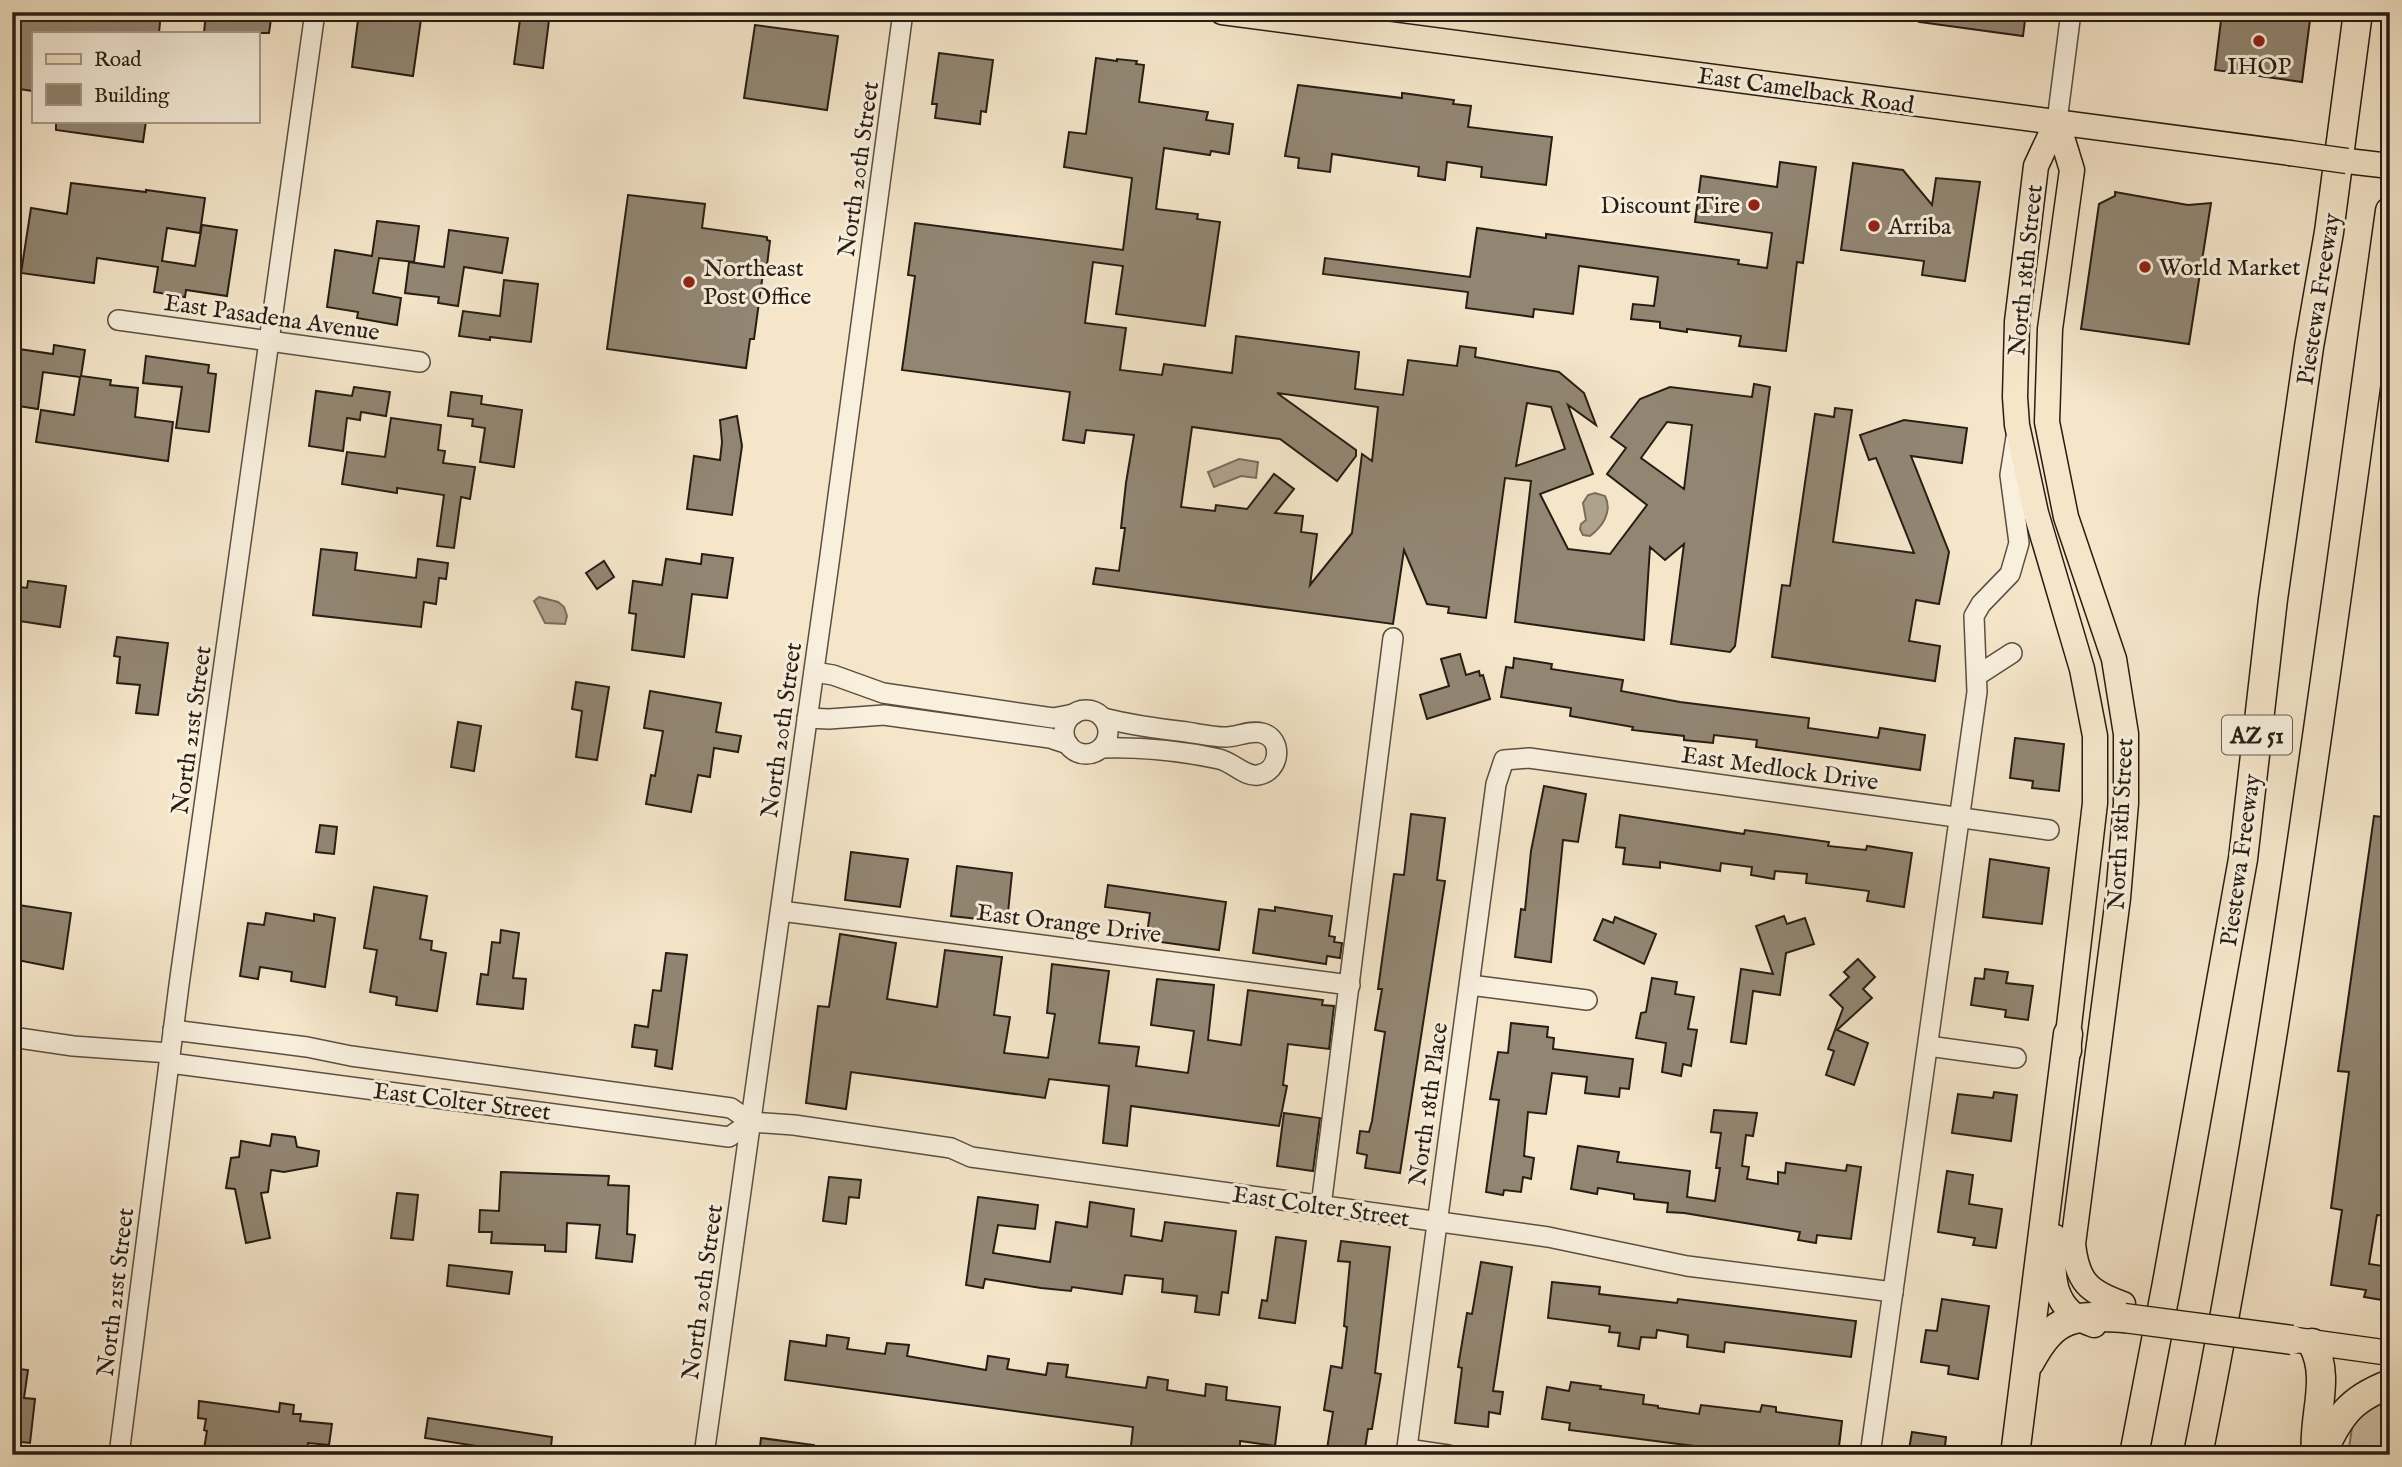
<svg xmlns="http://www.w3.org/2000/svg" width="2402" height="1467" font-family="'IM FELL English',serif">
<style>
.green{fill:#d2c4ab;stroke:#7c7060;stroke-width:2}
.water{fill:#afa28c;stroke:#796d5c;stroke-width:2}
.building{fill:#928673;stroke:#271d14;stroke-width:2;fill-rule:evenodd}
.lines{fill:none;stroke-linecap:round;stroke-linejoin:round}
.minor-casing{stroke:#5a4f42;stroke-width:22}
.major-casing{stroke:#271d14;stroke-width:27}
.highway-casing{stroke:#271d14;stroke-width:31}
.minor{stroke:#f8efdd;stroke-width:19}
.major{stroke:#f5e6ca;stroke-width:24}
.highway{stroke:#f5e6ca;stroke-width:28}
.major-bridge-casing{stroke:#271d14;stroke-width:27;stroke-linecap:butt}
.highway-bridge-casing{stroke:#271d14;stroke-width:31;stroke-linecap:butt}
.major-bridge{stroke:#f5e6ca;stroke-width:24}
.highway-bridge{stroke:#f5e6ca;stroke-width:28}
.poi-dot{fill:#8f2418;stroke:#f8efdd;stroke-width:2.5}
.labels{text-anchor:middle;stroke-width:6;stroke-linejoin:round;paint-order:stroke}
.shield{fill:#f8efdd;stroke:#665c50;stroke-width:2}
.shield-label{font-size:23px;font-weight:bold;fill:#271d14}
.poi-label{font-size:24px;fill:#271d14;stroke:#f8efdd;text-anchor:start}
.street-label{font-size:24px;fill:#271d14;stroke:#f8efdd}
</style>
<rect width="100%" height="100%" fill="#f5e6ca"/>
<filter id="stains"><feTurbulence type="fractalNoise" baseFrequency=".00286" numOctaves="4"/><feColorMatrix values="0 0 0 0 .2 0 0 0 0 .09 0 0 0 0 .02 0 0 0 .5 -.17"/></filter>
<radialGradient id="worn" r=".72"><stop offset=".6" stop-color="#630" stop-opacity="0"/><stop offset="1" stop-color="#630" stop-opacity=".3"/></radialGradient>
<polygon class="green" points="2390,1391 2390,1455 2348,1455 2354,1414"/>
<g class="water">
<polygon points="1239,459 1258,462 1256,478 1241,476 1214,487 1208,472"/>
<path d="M1595,493L1605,496C1613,512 1602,527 1590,536L1583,535L1580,529L1581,524L1586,520L1583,503L1588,495Z"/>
<polygon points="539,597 558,602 564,607 567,616 565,624 545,623 534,601"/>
</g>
<g class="building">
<polygon points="12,12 161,12 159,33 33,33 33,91 12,88"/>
<polygon points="206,12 272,12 269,33 204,33"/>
<polygon points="359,12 422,12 413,76 352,67"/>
<polygon points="521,12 550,12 543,68 514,64"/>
<polygon points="1920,12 2026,12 2023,36 1919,22"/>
<polygon points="2222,12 2311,12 2302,82 2215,70"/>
<polygon points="755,25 838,36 827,110 744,98"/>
<polygon points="939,53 993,60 986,112 981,111 980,124 935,118 937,104 932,104"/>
<path d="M1096,58L1117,61V59L1137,61L1136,64L1144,65L1139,102L1208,112L1206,120L1233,124L1229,154L1211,151L1210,155L1164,148L1156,209L1198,214L1197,219L1220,222L1205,326L1116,314L1123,266L1093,262L1085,323L1126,328L1120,370L1162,375L1164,364L1232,373L1236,336L1359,352L1355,389L1403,395L1408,360L1457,366L1460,346L1476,348L1475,357L1559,372L1584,393L1596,425L1568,405L1593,474L1540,494L1568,549L1610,554L1647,505L1607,474L1626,448L1611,437L1640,399L1670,387L1752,397L1754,384L1770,387L1735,646L1730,652L1671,644L1684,544L1665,560L1650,547L1644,640L1515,622L1531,481L1505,478L1486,618L1448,613L1449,607L1427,604L1404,550L1393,624L1093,584L1096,568L1119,571L1125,528H1121L1126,483L1134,435L1086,430L1084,443L1063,440L1070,392L902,370L915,276L908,275L915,223L1123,250L1132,178L1064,167L1069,132L1086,134ZM1277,393L1378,407L1372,461L1362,454L1352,533L1310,585L1317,534L1301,532L1303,516L1275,513L1294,489L1274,474L1247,509L1216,505L1215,511L1181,507L1192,427L1280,439L1337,481L1356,456V450ZM1527,403L1551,407L1565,449L1516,466ZM1667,422L1692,425L1684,489L1641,458Z"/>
<polygon points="1298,85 1402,98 1402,93 1454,100 1453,104 1471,106 1468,127 1552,137 1546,185 1481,177 1482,167 1447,162 1445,180 1418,176 1419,167 1332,154 1330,172 1298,168 1299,158 1285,156"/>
<polygon points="56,121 146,121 143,142 56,130"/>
<polygon points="1780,162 1816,167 1803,263 1797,262 1786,351 1739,346 1741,336 1687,329 1687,332 1660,328 1660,322 1631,319 1633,304 1654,306 1658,277 1579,266 1573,314 1534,309 1533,317 1466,308 1468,292 1323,274 1325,258 1470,277 1477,228 1546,238 1546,234 1739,260 1738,264 1767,268 1772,233 1695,222 1701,176 1777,187"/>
<polygon points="1853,163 1903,170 1932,205 1936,178 1980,182 1965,281 1922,275 1924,261 1841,250"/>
<polygon points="71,183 146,192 146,190 205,198 200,233 167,228 162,261 195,266 202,225 237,230 227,296 186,290 185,297 154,292 158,267 97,258 94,283 21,273 31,208 67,214"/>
<polygon points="2115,192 2188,205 2211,203 2189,344 2081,329 2099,204 2115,196"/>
<polygon points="628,195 705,204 702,228 767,237 767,240 770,241 766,273 763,273 754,339 750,339 746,368 607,349"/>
<polygon points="377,221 419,226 414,262 379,258 373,293 401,298 397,325 357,318 358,312 327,307 335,250 372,256"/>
<polygon points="449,230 508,238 502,273 464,267 458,306 438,303 439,297 405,293 409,262 444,267"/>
<polygon points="504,280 538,284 531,342 490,337 490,340 459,336 463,311 500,316"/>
<polygon points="54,345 85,350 81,376 111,380 110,385 138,388 135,417 173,422 168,461 36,442 41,410 74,415 80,377 43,372 38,409 12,405 12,348 53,354"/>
<polygon points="146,356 209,365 208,373 216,374 209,432 176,428 182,387 143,383"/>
<polygon points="354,387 390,392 386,416 361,412 360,420 347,418 343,451 309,446 316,391 352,396"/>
<polygon points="451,392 482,396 481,404 522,410 514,467 480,462 485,428 472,426 473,419 448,416"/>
<polygon points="1835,408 1852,410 1833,542 1914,553 1876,458 1869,460 1860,435 1904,420 1967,428 1962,463 1911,456 1949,552 1939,604 1916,600 1909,641 1940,646 1935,681 1772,657 1782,585 1790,586 1815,414 1834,417"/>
<polygon points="737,416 742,446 732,515 687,509 694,456 720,460 722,442 720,420"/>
<polygon points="391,418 441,425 438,450 445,451 443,463 475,467 470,499 461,497 454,548 437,546 444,495 397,488 397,493 342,484 347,452 385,457"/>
<polygon points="321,549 357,553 355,570 416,578 418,559 448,563 446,579 439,578 436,604 424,602 421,627 313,615"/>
<polygon points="702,554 733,558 727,598 692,594 684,657 632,650 636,614 629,613 633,581 662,585 666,559 701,564"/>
<polygon points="604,561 614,577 597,589 586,573"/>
<polygon points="28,581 66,586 60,627 12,620 12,586 27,588"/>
<polygon points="117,637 168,643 158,715 136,713 140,685 117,683 120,657 114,656"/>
<polygon points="1460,654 1466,675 1479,671 1480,676 1483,675 1490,699 1427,719 1420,695 1449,686 1441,659"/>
<polygon points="1514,658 1552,664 1551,669 1623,680 1621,691 1680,702 1809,718 1808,728 1878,738 1880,728 1925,735 1920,770 1756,747 1757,740 1714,735 1713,743 1684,740 1684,736 1632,730 1633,727 1570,716 1571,708 1501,697 1506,667 1513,668"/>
<polygon points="576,682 609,687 597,760 576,757 582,711 572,709"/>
<polygon points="650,691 721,703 716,732 741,736 738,752 714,748 710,777 698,775 691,812 646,804 651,775 655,776 663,731 644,728"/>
<polygon points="458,722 481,726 474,771 451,767"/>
<polygon points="2015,738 2064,744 2059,791 2032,788 2033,781 2010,778"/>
<polygon points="1544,786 1586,794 1578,842 1563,840 1551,962 1515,957 1521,909 1525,910 1531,851"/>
<polygon points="1411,814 1445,818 1437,880 1445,881 1400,1173 1365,1168 1367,1155 1357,1153 1360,1131 1369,1132 1372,1121 1385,1032 1375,1030 1382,989 1378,989 1394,874 1404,875"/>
<polygon points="1620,815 1744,834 1745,830 1829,842 1828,846 1866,850 1867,846 1912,853 1904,907 1867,901 1869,891 1806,883 1807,874 1775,871 1774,879 1751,875 1752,867 1721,863 1720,871 1660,862 1660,868 1623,864 1625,848 1616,847"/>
<polygon points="2374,816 2390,818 2390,1216 2377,1215 2369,1264 2390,1267 2388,1301 2364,1297 2366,1290 2331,1285 2342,1210 2331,1208 2349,1072 2338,1071"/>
<polygon points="320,825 337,827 334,854 316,852"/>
<polygon points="851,852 908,859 900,907 845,900"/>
<polygon points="1990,859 2049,868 2042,924 1983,917"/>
<polygon points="957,866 1012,873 1007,922 951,916"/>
<polygon points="1108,885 1226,902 1219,950 1146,940 1150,913 1105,907"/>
<polygon points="374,887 427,896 420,939 432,941 431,950 446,953 437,1011 396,1005 397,997 370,992 377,950 364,948"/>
<polygon points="12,904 71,913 63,969 12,959"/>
<polygon points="1275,907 1332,916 1329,936 1335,937 1334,942 1342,943 1340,958 1327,956 1326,964 1253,953 1259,909 1275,911"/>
<polygon points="266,913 314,921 314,914 335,918 325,987 291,981 292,972 260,967 258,979 240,976 248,923 264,925"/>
<polygon points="1784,916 1787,924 1805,918 1814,944 1786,953 1780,995 1753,991 1746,1044 1731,1042 1741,969 1773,974 1756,926"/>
<polygon points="1615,917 1656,934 1644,964 1594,940 1603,919 1613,923"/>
<polygon points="501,930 519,933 513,978 526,979 523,1009 477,1004 481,974 488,975 492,942 500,943"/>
<polygon points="840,934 896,943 887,999 937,1007 945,950 1002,957 994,1015 1010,1017 1004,1053 1048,1058 1055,1014 1047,1013 1052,964 1109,971 1099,1043 1139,1047 1136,1066 1188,1073 1194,1031 1151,1025 1157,979 1214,985 1208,1040 1241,1045 1248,990 1323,1000 1322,1005 1334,1006 1329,1049 1288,1044 1283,1085 1287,1086 1279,1126 1131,1106 1127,1146 1103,1143 1109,1086 1049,1079 1045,1098 851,1072 846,1109 806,1103 818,1006 829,1007"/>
<polygon points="666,953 687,955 672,1069 655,1066 657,1050 632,1047 635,1025 648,1027 653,990 661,991"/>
<polygon points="1858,959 1875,977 1863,989 1872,998 1837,1030 1868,1043 1854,1085 1826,1075 1834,1051 1828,1049 1843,1008 1830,995 1849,977 1844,972"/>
<polygon points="1985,969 2008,972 2006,983 2033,986 2028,1020 2005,1017 2006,1010 1971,1005 1975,978 1984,979"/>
<polygon points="1652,978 1677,982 1675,994 1694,997 1688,1029 1697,1030 1691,1066 1683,1064 1681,1076 1662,1072 1666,1043 1636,1038 1641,1013 1646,1012"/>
<polygon points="1511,1023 1548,1027 1547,1037 1554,1038 1553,1049 1633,1059 1629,1089 1620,1088 1619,1097 1585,1093 1587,1077 1552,1073 1546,1114 1528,1112 1524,1156 1534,1158 1531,1179 1523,1177 1521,1192 1504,1190 1503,1195 1486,1192 1499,1100 1490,1099 1498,1052 1508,1053"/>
<polygon points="1994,1092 2017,1095 2011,1141 1952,1133 1958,1094 1993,1098"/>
<polygon points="1714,1110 1757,1113 1753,1136 1746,1135 1742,1166 1749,1167 1747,1179 1778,1184 1778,1172 1785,1173 1786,1163 1846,1171 1847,1165 1861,1167 1851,1239 1817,1235 1816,1243 1798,1240 1800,1232 1684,1213 1667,1212 1668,1203 1634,1199 1634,1194 1598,1188 1597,1194 1571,1189 1578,1146 1619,1152 1617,1162 1690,1171 1687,1197 1715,1201 1720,1168 1716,1168 1721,1133 1711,1132"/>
<polygon points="1284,1113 1320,1118 1313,1171 1277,1166"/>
<polygon points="272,1134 295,1137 297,1147 319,1151 317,1166 284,1172 271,1170 268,1192 261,1193 270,1238 246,1243 235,1189 226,1188 231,1158 239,1157 241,1141 270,1146"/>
<polygon points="1947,1171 1973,1175 1969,1204 2002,1209 1996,1248 1973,1245 1975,1238 1938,1232"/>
<polygon points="501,1172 609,1176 608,1185 629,1186 627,1234 635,1235 632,1262 596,1258 600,1225 567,1223 566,1252 545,1251 545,1245 491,1243 492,1232 479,1232 480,1210 499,1211"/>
<polygon points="829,1177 861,1180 859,1198 849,1197 846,1224 823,1221"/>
<polygon points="397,1193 418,1195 413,1240 391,1238"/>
<polygon points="978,1197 1038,1205 1035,1229 998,1225 993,1253 1050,1262 1056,1222 1087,1227 1090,1202 1134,1209 1131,1236 1162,1241 1165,1222 1236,1231 1228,1293 1222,1292 1219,1315 1195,1312 1197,1296 1162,1292 1163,1279 1125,1275 1122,1294 1072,1287 1071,1291 1041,1288 985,1279 983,1288 966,1285"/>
<polygon points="1276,1237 1306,1241 1295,1323 1259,1318 1262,1300 1267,1301"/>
<polygon points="1341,1241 1390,1247 1375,1373 1381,1374 1372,1429 1368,1429 1364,1455 1326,1455 1333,1412 1324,1410 1331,1366 1342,1368 1347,1327 1344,1326 1350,1262 1338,1261"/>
<polygon points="1481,1262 1512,1267 1493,1391 1503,1392 1500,1414 1489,1412 1488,1427 1455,1423 1462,1368 1458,1367 1467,1313 1472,1314"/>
<polygon points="449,1265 512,1272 509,1294 447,1286"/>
<polygon points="1552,1282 1600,1287 1599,1294 1677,1303 1678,1299 1856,1321 1851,1357 1725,1342 1724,1352 1687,1347 1688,1335 1657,1330 1656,1338 1641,1337 1639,1349 1618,1346 1620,1333 1609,1332 1610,1326 1548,1318"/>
<polygon points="1942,1299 1989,1306 1978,1379 1948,1374 1949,1366 1921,1362 1926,1330 1937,1331"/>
<polygon points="827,1335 849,1338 847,1349 885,1354 887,1343 909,1345 907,1356 986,1370 988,1356 1009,1359 1007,1369 1046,1375 1048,1363 1068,1365 1066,1377 1146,1388 1148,1377 1168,1380 1167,1390 1205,1396 1206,1384 1227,1387 1226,1400 1280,1407 1275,1446 1240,1441 1240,1455 1130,1455 1133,1427 785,1380 790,1341 826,1346"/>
<polygon points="12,1368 28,1370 24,1398 35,1399 30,1443 12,1441"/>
<polygon points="1571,1382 1601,1386 1600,1389 1644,1395 1643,1404 1658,1406 1658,1408 1699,1414 1701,1405 1760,1412 1762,1405 1776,1407 1776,1412 1842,1421 1838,1455 1741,1455 1725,1452 1725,1450 1569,1430 1570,1423 1542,1419 1547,1387 1569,1391"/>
<polygon points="199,1401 279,1412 280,1403 294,1405 293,1414 301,1414 300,1421 332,1424 329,1445 308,1443 307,1453 303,1452 303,1455 260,1449 259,1455 203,1455 207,1431 204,1430 206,1419 198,1418"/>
<polygon points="428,1418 552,1437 550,1455 508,1455 509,1451 425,1438"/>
<polygon points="1912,1432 1946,1437 1944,1455 1908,1455"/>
<polygon points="761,1438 814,1445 813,1455 759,1455"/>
</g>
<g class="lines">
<defs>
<g id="minor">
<polyline points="2057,121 2071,12"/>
<polyline points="118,320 420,362"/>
<polyline points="814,672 833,675 883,693 1053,718 1074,714"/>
<polyline points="1978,675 2012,653"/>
<circle cx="1086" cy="732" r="22"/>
<polyline points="807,718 829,719 884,715 1050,738 1068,744"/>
<path d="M1102,748C1140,747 1182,751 1219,759C1233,762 1244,777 1258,775C1280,772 1284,739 1262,733C1250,730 1237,737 1225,737C1212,737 1200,734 1187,732C1159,729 1131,725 1103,718"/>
<polyline points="781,911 1350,985"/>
<polyline points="1470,985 1587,1000"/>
<polyline points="173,1030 307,1047 351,1056 731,1108 751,1122 794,1125 951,1148 971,1157 1548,1237 1687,1266 1893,1292"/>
<polyline points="12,1037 73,1046 170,1053"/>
<polyline points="1928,1046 2016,1058"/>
<polyline points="170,1063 729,1137 751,1122"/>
<path d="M1321,1206C1346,1017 1368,827 1393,638"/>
<polyline points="1407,1449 1448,1455"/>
<polyline points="119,1455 179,985 315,12"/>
<polyline points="704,1455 829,563 903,12"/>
<polyline points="1406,1455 1496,784 1504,760 1529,758 2049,830"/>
<polyline points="1870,1455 1977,692 1974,616 1981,604 2010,574 2019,543 2010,475 2016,437"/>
</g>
<g id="major">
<polyline points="1222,12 2290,153"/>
<polyline points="2057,121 2036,166 2017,322 2015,397 2017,425 2036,513 2082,669 2095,736 2095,803 2068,1034 2069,1051"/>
<path d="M2057,121L2072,170L2050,329L2047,422L2066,517L2114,659L2126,734V803L2118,898L2073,1244C2077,1281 2088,1292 2123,1304"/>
<polyline points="2347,161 2390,166"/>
<path d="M2055,1237C2051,1275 2051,1311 2094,1325"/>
<polyline points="2296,1340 2390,1353"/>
</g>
<g id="highway">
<path d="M2312,1343C2332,1378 2312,1417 2316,1455"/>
<path d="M2030,1362C2055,1315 2074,1315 2124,1318"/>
<polyline points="2015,1455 2068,1034"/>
<polyline points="2134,1455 2167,1283 2243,859 2273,599 2309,347 2329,232 2358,12"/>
<path d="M2198,1455C2280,1043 2332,626 2390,211"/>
<path d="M2321,1455C2340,1416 2348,1400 2390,1384"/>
</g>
</defs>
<use href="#minor" class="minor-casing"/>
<use href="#major" class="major-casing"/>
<use href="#highway" class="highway-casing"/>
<use href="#minor" class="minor"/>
<use href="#major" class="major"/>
<use href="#highway" class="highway"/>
<defs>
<polyline id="major-bridge" points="2290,153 2347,161"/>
<polyline id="highway-bridge" points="2124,1318 2292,1340"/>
</defs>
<use href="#major-bridge" class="major-bridge-casing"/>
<use href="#highway-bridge" class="highway-bridge-casing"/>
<use href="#major-bridge" class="major-bridge"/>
<use href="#highway-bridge" class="highway-bridge"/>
</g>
<g class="poi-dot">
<circle cx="2259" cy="41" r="7"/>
<circle cx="1754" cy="205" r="7"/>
<circle cx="1874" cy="226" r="7"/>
<circle cx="2145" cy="267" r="7"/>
<circle cx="689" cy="282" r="7"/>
</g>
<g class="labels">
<rect class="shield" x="2222" y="715.5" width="70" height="39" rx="5"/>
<g class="shield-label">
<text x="2257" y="743">AZ 51</text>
</g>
<g class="poi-label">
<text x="2259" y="74" text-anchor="middle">IHOP</text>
<text x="1740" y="213" text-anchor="end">Discount Tire</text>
<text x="1888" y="234">Arriba</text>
<text x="2159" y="275">World Market</text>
<text x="703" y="276">Northeast<tspan x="703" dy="28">Post Office</tspan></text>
</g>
<g class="street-label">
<text transform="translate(1806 90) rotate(8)" y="8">East Camelback Road</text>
<text transform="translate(858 169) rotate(-82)" y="8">North 20th Street</text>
<text transform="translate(2025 270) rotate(-84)" y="8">North 18th Street</text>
<text transform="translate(2318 299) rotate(-81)" y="8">Piestewa Freeway</text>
<text transform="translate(272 317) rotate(8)" y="8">East Pasadena Avenue</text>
<text transform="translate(191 730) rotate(-82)" y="8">North 21st Street</text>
<text transform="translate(781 730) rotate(-82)" y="8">North 20th Street</text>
<text transform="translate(1780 768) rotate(8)" y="8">East Medlock Drive</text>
<text transform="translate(2120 824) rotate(-87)" y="8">North 18th Street</text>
<text transform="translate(2240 860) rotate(-82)" y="8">Piestewa Freeway</text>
<text transform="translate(1069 923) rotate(7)" y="8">East Orange Drive</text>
<text transform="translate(462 1101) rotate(7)" y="8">East Colter Street</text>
<text transform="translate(1428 1104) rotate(-82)" y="8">North 18th Place</text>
<text transform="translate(1321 1206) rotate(8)" y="8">East Colter Street</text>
<text transform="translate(115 1292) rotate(-83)" y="8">North 21st Street</text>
<text transform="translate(702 1292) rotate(-82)" y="8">North 20th Street</text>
</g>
</g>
<rect width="2402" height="1467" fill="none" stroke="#f5e6ca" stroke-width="42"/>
<rect x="14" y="14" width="2374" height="1439" fill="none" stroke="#271d14" stroke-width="3.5"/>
<rect x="21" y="21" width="2360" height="1425" fill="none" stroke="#271d14" stroke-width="2"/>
<rect x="32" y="32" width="228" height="91" fill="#f8efdd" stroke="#a49b8d" stroke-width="2"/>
<rect x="46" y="54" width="35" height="10" fill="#f5e6ca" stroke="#a49b8d" stroke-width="2"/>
<text x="94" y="66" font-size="21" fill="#271d14">Road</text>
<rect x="46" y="84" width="35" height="21" fill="#928673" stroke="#a49b8d" stroke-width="2"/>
<text x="94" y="102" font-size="21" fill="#271d14">Building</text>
<rect width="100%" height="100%" filter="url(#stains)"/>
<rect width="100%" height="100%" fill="url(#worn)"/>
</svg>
